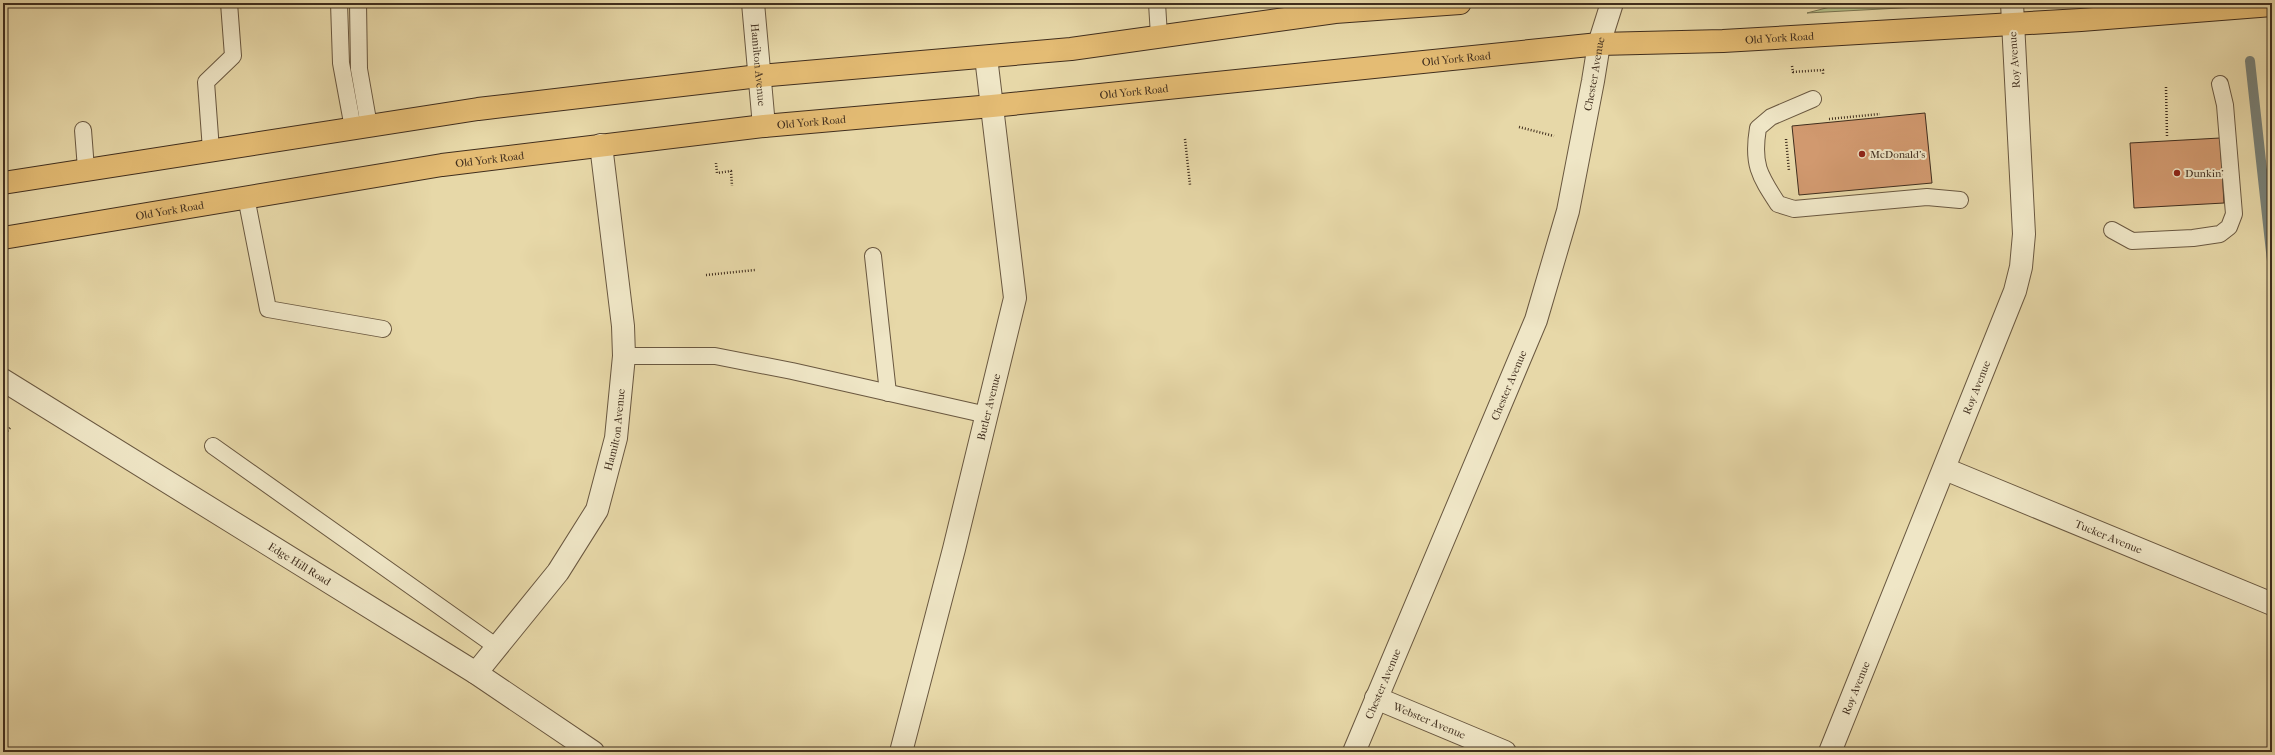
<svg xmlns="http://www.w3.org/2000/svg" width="2275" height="755" font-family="'IM FELL French Canon',serif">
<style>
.green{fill:#b4bf88;stroke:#7a7653}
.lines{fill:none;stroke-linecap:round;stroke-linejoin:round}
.stream{stroke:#778077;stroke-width:10}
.building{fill:#d1996f;stroke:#402e1e}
.service-casing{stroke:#6a5840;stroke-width:18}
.minor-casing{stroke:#6a5840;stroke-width:24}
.tertiary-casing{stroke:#6a5840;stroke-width:24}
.trunk-casing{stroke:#402e1e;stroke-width:24}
.path{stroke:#402e1e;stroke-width:2.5;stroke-dasharray:1 2;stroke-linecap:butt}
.service{stroke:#efe6c6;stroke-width:16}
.minor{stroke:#efe6c6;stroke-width:22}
.tertiary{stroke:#efe6c6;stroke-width:22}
.trunk{stroke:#e4bc74;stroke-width:22}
.poi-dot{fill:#8f2418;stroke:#efe6c6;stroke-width:1.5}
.labels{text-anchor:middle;stroke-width:4;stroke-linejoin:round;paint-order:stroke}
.street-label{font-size:11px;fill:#402e1e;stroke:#efe6c6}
.poi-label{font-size:11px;fill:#402e1e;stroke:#efe6c6;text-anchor:start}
</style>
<rect width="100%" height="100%" fill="#e7d8a8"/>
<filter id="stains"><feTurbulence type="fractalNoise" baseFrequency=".005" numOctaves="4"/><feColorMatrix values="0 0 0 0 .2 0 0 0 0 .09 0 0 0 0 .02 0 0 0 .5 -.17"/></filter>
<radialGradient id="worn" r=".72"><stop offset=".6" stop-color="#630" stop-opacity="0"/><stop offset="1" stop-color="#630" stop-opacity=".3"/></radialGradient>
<polygon class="green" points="1845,3 1956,3 1956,5 1807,13"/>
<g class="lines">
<polyline class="stream" points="2250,61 2272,261"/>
</g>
<g class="building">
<polygon points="1925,113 1932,183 1799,195 1792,126"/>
<polygon points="2220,138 2224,203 2134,208 2130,143"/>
</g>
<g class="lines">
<defs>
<g id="service">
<polyline points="339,3 341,63 353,128"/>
<polyline points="358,3 359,69 369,126"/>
<polyline points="1157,3 1159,36"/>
<polyline points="1293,3 1293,18"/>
<path d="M1813,99L1771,117L1758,128C1752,164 1759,175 1778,204L1794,209L1927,197L1960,200"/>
<polyline points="83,130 86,169"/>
<polyline points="211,150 206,82 233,56 229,3"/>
<polyline points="246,197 268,309 383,329"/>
<polyline points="2112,230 2132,241 2193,238 2220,234 2229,227 2234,214 2225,105 2220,84"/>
<polyline points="873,256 888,393"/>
<polyline points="624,356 715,356 792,371 987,415"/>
<polyline points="213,446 497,647"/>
</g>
<g id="minor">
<path id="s1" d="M753,3L764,126"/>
<path id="s2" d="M1945,469L2272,604"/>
<path id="s3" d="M476,673L558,572L597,510L616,438L624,356L623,326L601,145"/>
<path id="s4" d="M1376,698L1505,752"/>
<path id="s5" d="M901,752L954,549L1015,298L986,57"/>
<path id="s6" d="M1354,752L1536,320L1568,211L1593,81L1599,44L1612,3"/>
<path id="s7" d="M1830,752L2015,291L2021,267L2024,234L2012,3"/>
</g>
<g id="tertiary">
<path id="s8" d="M3,380L476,673L593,752"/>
</g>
<g id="trunk">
<polyline points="3,183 478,109 759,76 1071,49 1335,12 1460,3"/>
<path id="s9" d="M3,238L442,165L764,126L992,106L1599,44L1723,41L2081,20L2272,5"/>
</g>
</defs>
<use href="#service" class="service-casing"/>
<use href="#minor" class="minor-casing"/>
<use href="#tertiary" class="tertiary-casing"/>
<use href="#trunk" class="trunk-casing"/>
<g class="path">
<polyline points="1792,66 1793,72 1823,70 1823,75"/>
<polyline points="2166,87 2167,136"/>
<polyline points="1829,119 1880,114"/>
<polyline points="1519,127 1554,136"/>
<polyline points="1185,139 1190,185"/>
<polyline points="1786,139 1789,171"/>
<polyline points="716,163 717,173 731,171 732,186"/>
<polyline points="706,275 755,270"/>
<polyline points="3,435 11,427"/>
</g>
<use href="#service" class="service"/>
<use href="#minor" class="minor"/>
<use href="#tertiary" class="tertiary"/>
<use href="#trunk" class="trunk"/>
</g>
<g class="poi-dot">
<circle cx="1862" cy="154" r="4"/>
<circle cx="2177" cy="173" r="4"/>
</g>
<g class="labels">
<g class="street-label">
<text dy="4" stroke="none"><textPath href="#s9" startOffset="1789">Old York Road</textPath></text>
<text dy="4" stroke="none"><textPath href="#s9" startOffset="1465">Old York Road</textPath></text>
<text transform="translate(2014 60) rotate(-94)" y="4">Roy Avenue</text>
<text dy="4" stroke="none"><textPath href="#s1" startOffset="62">Hamilton Avenue</textPath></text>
<text dy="4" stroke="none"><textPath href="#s6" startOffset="722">Chester Avenue</textPath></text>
<text dy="4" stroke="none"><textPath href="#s9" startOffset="1141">Old York Road</textPath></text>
<text dy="4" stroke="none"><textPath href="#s9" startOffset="817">Old York Road</textPath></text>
<text dy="4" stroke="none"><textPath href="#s9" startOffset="493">Old York Road</textPath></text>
<text dy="4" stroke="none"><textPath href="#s9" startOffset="169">Old York Road</textPath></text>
<text dy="4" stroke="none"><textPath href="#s6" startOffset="398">Chester Avenue</textPath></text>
<text dy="4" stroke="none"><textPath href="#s7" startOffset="393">Roy Avenue</textPath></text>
<text dy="4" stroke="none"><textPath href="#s5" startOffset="356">Butler Avenue</textPath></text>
<text dy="4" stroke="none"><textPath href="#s3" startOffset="286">Hamilton Avenue</textPath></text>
<text dy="4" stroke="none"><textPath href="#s2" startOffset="177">Tucker Avenue</textPath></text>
<text dy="4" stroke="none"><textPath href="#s8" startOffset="349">Edge Hill Road</textPath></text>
<text dy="4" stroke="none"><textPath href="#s6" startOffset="74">Chester Avenue</textPath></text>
<text dy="4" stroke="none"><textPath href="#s7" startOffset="69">Roy Avenue</textPath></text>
<text dy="4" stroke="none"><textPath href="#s4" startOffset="58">Webster Avenue</textPath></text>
</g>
<g class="poi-label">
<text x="1870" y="158">McDonald's</text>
<text x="2185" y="177">Dunkin'</text>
</g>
</g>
<rect width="2275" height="755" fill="none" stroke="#e7d8a8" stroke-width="16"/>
<rect x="4" y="4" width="2267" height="747" fill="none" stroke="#402e1e" stroke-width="2"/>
<rect x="8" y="8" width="2259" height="739" fill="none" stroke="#402e1e"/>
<rect width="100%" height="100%" filter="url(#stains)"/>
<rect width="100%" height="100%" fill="url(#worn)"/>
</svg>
